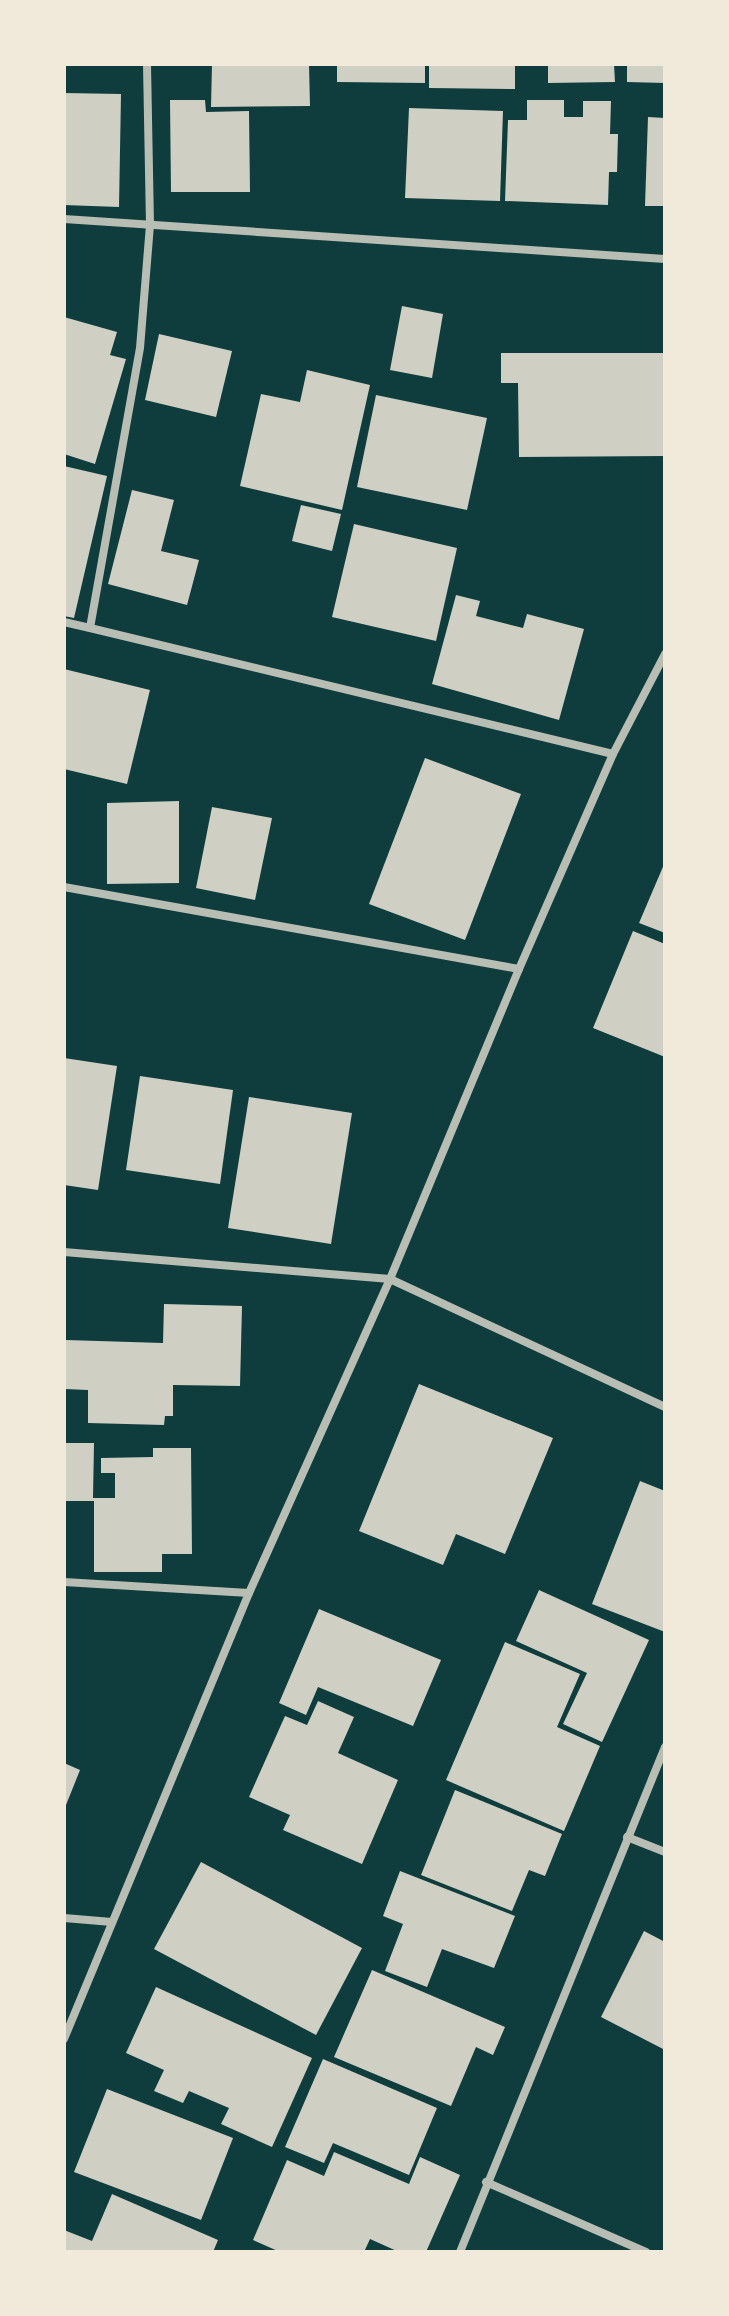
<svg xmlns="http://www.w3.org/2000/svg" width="729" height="2316" font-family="'Roboto Condensed',sans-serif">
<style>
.building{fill:#cfcfc3}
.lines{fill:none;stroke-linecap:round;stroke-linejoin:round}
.minor{stroke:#b8beb3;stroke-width:8}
</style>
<rect width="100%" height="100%" fill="#0f3d3e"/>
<g class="building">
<polygon points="212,64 309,64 310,106 211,107"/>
<polygon points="337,64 425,64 425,83 337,82"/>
<polygon points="429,64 515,64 515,89 429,88"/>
<polygon points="548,64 614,64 615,82 548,83"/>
<polygon points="627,64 665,64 665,83 627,82"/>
<polygon points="64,93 121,94 119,207 64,205"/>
<polygon points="170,100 205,100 206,112 249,111 250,192 171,192"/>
<polygon points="527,100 564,100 564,117 583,117 583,101 611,101 610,134 618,134 617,172 609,172 608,205 505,201 508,120 527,120"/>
<polygon points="409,108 503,111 500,201 405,198"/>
<polygon points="648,117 665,118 665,206 645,206"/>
<polygon points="402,306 443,314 432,378 390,370"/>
<polygon points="64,317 117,332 110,355 126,359 95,464 64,454"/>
<polygon points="159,334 232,351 216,417 145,400"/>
<polygon points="501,353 665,353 665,456 519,457 518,383 501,383"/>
<polygon points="307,370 370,385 342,510 240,486 261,394 300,402"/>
<polygon points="376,395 487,418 467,510 357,487"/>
<polygon points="64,466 107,476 74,618 64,616"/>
<polygon points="132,490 174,500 161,551 199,560 187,605 108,584"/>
<polygon points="301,505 341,514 332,551 292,541"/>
<polygon points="354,524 457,548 436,641 332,617"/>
<polygon points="456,595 480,601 476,616 523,628 527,614 584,629 559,720 432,684"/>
<polygon points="64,669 150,690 127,784 64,769"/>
<polygon points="425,758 521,794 465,940 369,904"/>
<polygon points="179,801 179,883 107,884 107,803"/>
<polygon points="212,807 272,818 255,900 196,888"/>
<polygon points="665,862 665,933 639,923"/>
<polygon points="633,931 665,944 665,1057 593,1028"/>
<polygon points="64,1058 117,1066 98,1190 64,1185"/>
<polygon points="140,1076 233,1090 220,1184 126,1170"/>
<polygon points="249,1097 352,1113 331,1244 228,1228"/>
<polygon points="164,1304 242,1306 240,1386 173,1385 173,1416 165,1416 164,1425 88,1423 88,1390 65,1389 66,1340 163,1343"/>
<polygon points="419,1384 553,1438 505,1554 456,1534 443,1565 359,1531"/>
<polygon points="64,1443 94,1443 93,1498 115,1498 115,1473 101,1473 101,1458 153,1457 153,1448 191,1448 192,1554 162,1554 162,1572 94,1572 94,1501 64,1501"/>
<polygon points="640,1481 665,1491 665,1632 592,1604"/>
<polygon points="539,1590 649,1640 602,1742 563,1724 587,1673 516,1641"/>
<polygon points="319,1609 441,1660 413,1726 318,1687 306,1715 279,1703"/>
<polygon points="505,1642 580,1674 557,1727 600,1746 564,1831 446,1780"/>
<polygon points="318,1701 354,1717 338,1753 398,1780 362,1864 283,1830 290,1815 249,1797 285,1716 307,1725"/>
<polygon points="64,1763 80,1770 64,1810"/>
<polygon points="455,1790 562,1834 545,1876 529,1870 512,1911 421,1875"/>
<polygon points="201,1862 362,1948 316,2035 154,1949"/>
<polygon points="400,1871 515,1916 494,1968 442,1949 427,1987 385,1971 403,1924 383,1916"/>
<polygon points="644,1931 665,1942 665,2050 601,2017"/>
<polygon points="372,1970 505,2027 493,2055 476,2047 451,2106 334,2057"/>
<polygon points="156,1987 312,2058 272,2147 221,2124 229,2108 189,2091 183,2103 154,2091 164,2070 126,2053"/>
<polygon points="323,2059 437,2108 409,2175 333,2143 324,2163 285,2147"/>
<polygon points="107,2089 233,2138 201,2220 74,2172"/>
<polygon points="334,2152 409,2184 420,2157 460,2175 426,2252 399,2252 370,2239 364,2252 280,2252 253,2240 287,2160 324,2176"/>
<polygon points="112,2194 218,2240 213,2252 64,2252 64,2230 92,2241"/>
</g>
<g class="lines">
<g class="minor">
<polyline points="147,64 150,225 140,348 90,628 613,754"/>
<polyline points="64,219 665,259"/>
<polyline points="64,622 90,628"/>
<polyline points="64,887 519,969"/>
<polyline points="64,1252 390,1279 665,1407"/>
<polyline points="64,1582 249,1593"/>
<polyline points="627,1837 665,1852"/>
<polyline points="64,1918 112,1922"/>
<polyline points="64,2039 249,1593 390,1279 519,969 613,754 665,654"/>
<polyline points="486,2182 646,2252"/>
<polyline points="460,2252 665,1747"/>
</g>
</g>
<rect width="729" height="2316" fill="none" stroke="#f1e9da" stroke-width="132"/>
</svg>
